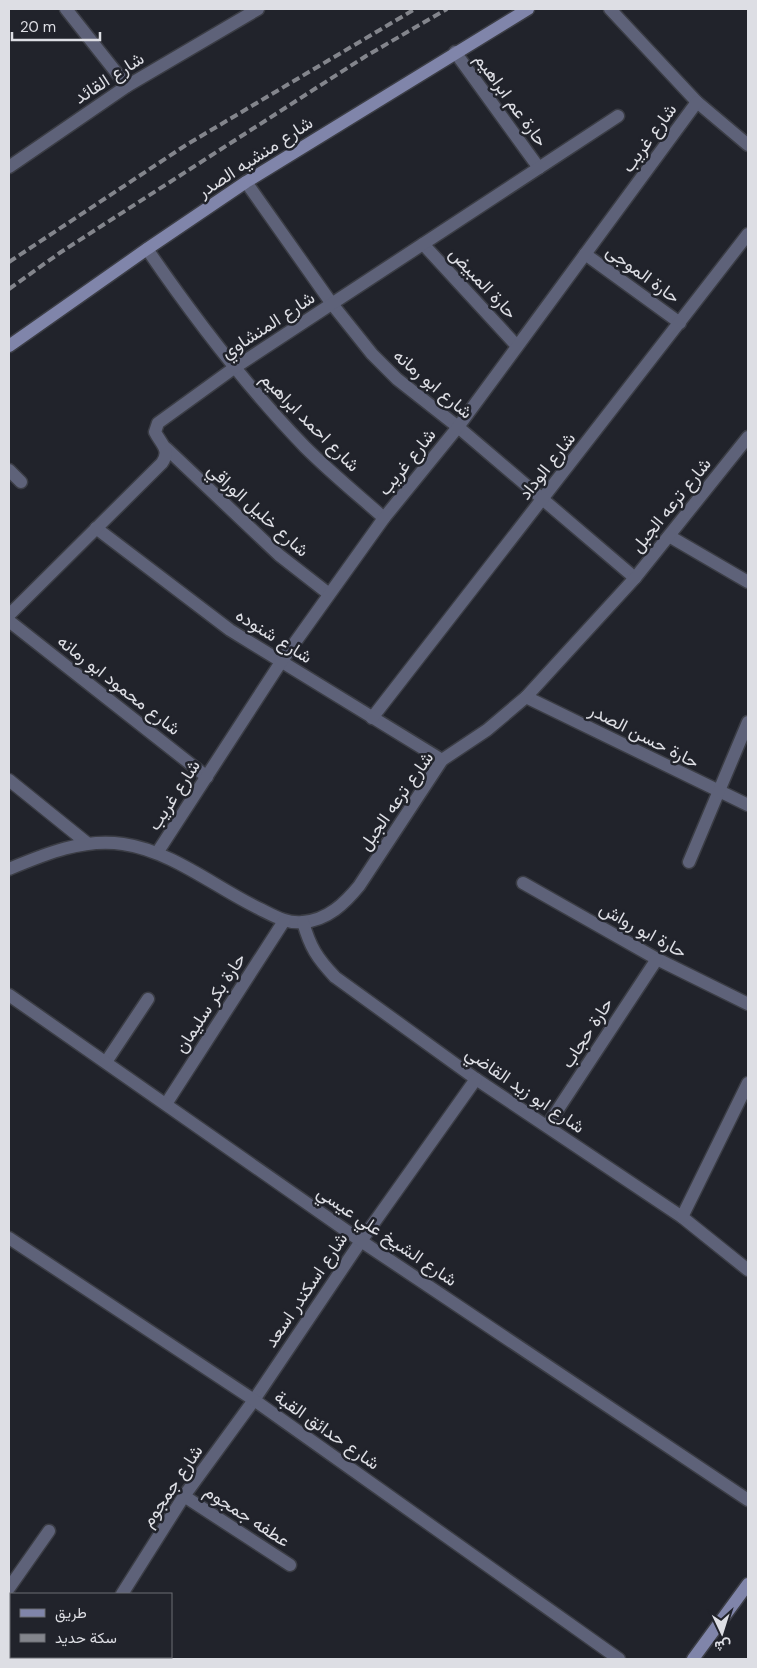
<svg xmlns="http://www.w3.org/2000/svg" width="757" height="1668" font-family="'DM Sans',Vazirmatn,sans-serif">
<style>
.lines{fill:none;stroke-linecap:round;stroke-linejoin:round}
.minor-casing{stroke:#3b3d45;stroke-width:15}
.tertiary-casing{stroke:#3b3d45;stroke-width:15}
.secondary-casing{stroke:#3b3d45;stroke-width:15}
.minor{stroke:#5e6279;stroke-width:12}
.tertiary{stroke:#5e6279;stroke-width:12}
.secondary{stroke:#8085aa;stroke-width:12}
.rail{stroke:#83858c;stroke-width:4;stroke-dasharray:8 4;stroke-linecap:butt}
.labels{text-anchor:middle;stroke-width:5;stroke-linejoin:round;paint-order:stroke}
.street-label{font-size:18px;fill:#dddee4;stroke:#21232b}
</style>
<rect width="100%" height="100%" fill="#21232b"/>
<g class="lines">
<defs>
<g id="minor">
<polyline points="66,9 127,86"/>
<polyline points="610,9 697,102 748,145"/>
<polyline points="455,52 539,168"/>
<polyline points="246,182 332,304 372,354 397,379 458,427 635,578"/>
<polyline points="423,244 517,346"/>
<path d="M147,249C195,319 246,386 305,447C330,472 358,495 384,518"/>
<polyline points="585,254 680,323"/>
<polyline points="166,448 279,555 329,594"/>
<polyline points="9,470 21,482"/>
<polyline points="96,528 230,630 442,760"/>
<polyline points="669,536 748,582"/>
<path d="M9,615L162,463C171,450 161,444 155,432L158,423L234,368L618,116"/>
<polyline points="9,621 207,777"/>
<polyline points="526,697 748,805"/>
<polyline points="372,718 748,234"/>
<polyline points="9,780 87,843"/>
<polyline points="157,853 281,662 384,518 458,427 697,102"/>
<polyline points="689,862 748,722"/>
<path d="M9,869C45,854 83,838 123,844C172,851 216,888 260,909C274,916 287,924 303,922C328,920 345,903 359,886L442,760L487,730L526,697L635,578L748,437"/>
<polyline points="523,883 657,959 748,1004"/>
<path d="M303,922C310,947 317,958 335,977L476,1079L682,1217L748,1270"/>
<polyline points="106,1062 148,999"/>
<polyline points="166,1104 284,921"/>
<polyline points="547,1126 657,959"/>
<polyline points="682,1217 748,1083"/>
<polyline points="184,1496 290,1565"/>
<polyline points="9,1588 49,1531"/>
<polyline points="122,1594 184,1496 254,1400 361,1241 476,1079"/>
<polyline points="80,1659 82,1657"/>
</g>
<g id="tertiary">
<polyline points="9,167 127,86 258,9"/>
<polyline points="9,995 361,1241 748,1500"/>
<polyline points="9,1238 254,1400 619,1659"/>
</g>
<g id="secondary">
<polyline points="9,346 147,249 246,182 528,9"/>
<polyline points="693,1659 748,1584"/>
</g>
</defs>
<use href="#minor" class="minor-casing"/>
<use href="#tertiary" class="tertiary-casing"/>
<use href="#secondary" class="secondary-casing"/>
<use href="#minor" class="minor"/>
<use href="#tertiary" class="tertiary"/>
<use href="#secondary" class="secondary"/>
<g class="rail">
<polyline points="9,262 186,145 415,9"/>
<polyline points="9,289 61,252 366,56 447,9"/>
</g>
</g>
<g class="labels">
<g class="street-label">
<text transform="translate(109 78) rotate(-33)" y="6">شارع القائد</text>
<text transform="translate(511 100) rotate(54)" y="6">حارة عم ابراهيم</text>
<text transform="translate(649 138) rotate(-54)" y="6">شارع غريب</text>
<text transform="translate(255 157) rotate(-33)" y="6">شارع منشيه الصدر</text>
<text transform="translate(643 274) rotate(36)" y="6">حارة الموجى</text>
<text transform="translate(483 283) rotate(47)" y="6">حارة المبيض</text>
<text transform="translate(268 325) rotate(-33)" y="6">شارع المنشاوي</text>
<text transform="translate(433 384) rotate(40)" y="6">شارع ابو رمانه</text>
<text transform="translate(310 422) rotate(45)" y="6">شارع احمد ابراهيم</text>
<text transform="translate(407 462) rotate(-51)" y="6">شارع غريب</text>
<text transform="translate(547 466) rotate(-52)" y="6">شارع الوداد</text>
<text transform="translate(671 505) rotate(-51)" y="6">شارع ترعه الجبل</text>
<text transform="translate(258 510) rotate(42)" y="6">شارع خليل الوراقي</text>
<text transform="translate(274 636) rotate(32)" y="6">شارع شنوده</text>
<text transform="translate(119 685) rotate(38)" y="6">شارع محمود ابو رمانه</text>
<text transform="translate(644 736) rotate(27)" y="6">حارة حسن الصدر</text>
<text transform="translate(174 795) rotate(-57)" y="6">شارع غريب</text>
<text transform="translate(396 801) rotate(-55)" y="6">شارع ترعه الجبل</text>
<text transform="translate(643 930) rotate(29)" y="6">حارة ابو رواش</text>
<text transform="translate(210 1003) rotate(-57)" y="6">حارة بكر سليمان</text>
<text transform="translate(587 1033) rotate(-57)" y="6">حارة حجاب</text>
<text transform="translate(525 1090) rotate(34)" y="6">شارع ابو زيد القاضي</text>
<text transform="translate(387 1236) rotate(34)" y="6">شارع الشيخ علي عيسي</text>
<text transform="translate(306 1290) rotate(-56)" y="6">شارع اسكندر اسعد</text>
<text transform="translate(327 1430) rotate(35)" y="6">شارع حدائق القبة</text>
<text transform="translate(172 1486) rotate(-56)" y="6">شارع جمجوم</text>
<text transform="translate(247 1516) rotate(33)" y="6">عطفه جمجوم</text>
</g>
</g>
<rect width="757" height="1668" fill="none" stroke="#dddee4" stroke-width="20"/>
<rect x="10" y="1593" width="162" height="65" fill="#21232b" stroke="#6c6e75"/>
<rect x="20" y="1609" width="25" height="8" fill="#8085aa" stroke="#6c6e75"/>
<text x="55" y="1618" font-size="15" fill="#dddee4">طريق</text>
<rect x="20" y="1634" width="25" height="8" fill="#83858c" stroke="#6c6e75"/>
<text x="55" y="1643" font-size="15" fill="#dddee4">سكة حديد</text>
<g transform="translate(722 1633) rotate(176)" stroke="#21232b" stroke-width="4" paint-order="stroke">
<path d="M0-4L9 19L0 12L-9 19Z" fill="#dddee4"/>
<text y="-8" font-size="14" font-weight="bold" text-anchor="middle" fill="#dddee4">ش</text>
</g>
<path d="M12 32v8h88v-8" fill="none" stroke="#dddee4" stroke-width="2.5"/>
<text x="20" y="32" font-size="15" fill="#dddee4" stroke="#21232b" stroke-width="4" paint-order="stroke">20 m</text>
</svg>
